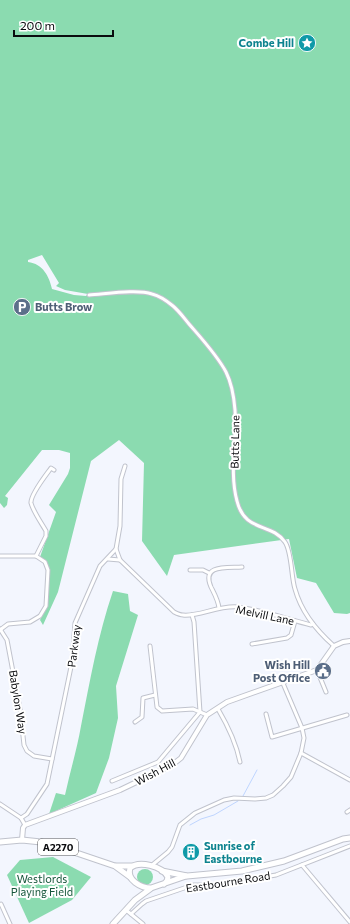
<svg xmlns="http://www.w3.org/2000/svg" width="350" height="924" font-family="Commissioner,sans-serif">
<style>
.green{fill:#8bdbb0;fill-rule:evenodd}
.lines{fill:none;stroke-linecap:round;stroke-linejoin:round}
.stream{stroke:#bfd5ff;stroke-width:1}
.minor-casing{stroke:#c0c3cd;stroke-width:5}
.tertiary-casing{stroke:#c0c3cd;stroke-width:6}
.primary-casing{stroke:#c0c3cd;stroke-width:7}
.minor{stroke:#fff;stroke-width:3}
.tertiary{stroke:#fff;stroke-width:4}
.primary{stroke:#fff;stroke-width:5}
.labels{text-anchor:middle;stroke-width:4;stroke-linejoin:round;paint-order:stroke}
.shield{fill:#fff;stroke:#545456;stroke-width:1}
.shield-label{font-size:10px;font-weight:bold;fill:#0a0b0e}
.culture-label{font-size:11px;font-weight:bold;fill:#0d838f;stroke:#fff;text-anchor:end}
.service-label{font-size:11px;font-weight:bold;fill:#4e5e75;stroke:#fff;text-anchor:start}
.street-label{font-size:11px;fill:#0a0b0e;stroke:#fff}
.park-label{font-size:11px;fill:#15563a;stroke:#fff}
</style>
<rect width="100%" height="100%" fill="#f3f6fe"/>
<g class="green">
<path d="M0,0H350V613L347,614L334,613L316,583L297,578L289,539L174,555L167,576L142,541L144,463L119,440L91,461L58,592L43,625L40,620L47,606V566L40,557L56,512L49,505L68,474L70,468V453L59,450H42L5,496L8,498L7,505L4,508L0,503ZM42,255L59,283L56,286L65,290L88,294L86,296L74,295L52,289C49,276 43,264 28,262V260Z"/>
<path d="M113,591L128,594L130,611L138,615L116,686L118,718L109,758L96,793L49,814L56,793L65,795C70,772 77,749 81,726C90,680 98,635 113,591Z"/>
<polygon points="53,857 91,877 72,900 29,923 7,875 20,860"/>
<circle cx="145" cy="877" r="8"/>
</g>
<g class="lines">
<g class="stream">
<polyline points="243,796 257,770"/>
<polyline points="190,825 201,819 214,815 238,801"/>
</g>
<defs>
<g id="minor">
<path d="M89,295C106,294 137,289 152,294C160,296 167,301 173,306C179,311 184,318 189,324C202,339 217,355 226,372C232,384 234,397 235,410C237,440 229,472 237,501C245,533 271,522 285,542C292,552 291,577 295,589C301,611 317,631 334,646"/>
<path d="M116,549L120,560L174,612C176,613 180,615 183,615C198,617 219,605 238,607C263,610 287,619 311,625L313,624"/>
<polyline points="0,556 36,556 45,562 48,570 46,606 40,616 30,622 8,624 0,630"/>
<path d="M36,556L46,536V531C42,524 33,511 31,503C30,495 46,475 51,468L54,470"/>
<polyline points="108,559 120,560"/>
<polyline points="190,570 203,570 209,573"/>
<path d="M219,608C218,600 215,595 211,587C201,564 227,568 242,567"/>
<polyline points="0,629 7,640 20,709 24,745 27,751 34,756 52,759"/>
<polyline points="252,644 287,638 291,635 295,621"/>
<polyline points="150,646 157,707 162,711 193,709 207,715"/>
<polyline points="317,670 326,692"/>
<path d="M218,709C228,726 236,742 240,762"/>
<polyline points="266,714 272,737 347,715"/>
<polyline points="135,722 142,717 143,698 155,695"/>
<polyline points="301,753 350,780"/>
<polyline points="112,781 158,762 200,712 194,622 192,615"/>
<polyline points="0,804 21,818"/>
<polyline points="347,812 350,810"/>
<polyline points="25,825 21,818 27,814 47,784 72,662 75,623 100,566 116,549 120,526 121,479 125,466"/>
<polyline points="302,865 350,922"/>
<polyline points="151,866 168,852 172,847 180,825 195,813 224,800 234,798 255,799 266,798 273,795 283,786 291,777 301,753 304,738 302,728 282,681"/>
<polyline points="1,904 10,924"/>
<polyline points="126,910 143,924"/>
<polyline points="131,914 142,904 146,901 193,885 218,885 276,875 350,846"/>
</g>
<polyline id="tertiary" points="22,840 23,828 25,825 120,790 172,765 181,758 207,715 227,702 317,670 334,646 343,642 350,641"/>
<g id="primary">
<polyline points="0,842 22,840 41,842 56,846 115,866 130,877"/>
<polyline points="116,866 132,866"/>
<polyline points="162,871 187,876 242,871 284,861 343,839 350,838"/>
<path d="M164,884L167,881L168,877C162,866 139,860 130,868C126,880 141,888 151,888L186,876"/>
<polyline points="113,924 135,900 150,889"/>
</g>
</defs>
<use href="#minor" class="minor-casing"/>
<use href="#tertiary" class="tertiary-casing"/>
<use href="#primary" class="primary-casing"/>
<use href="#minor" class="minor"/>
<use href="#tertiary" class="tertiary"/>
<use href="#primary" class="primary"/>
</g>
<defs>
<symbol id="sight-disc" viewBox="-11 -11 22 22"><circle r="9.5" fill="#0f9aa8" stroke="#fff"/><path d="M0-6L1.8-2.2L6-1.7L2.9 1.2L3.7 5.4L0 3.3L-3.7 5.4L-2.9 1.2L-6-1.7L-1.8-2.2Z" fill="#fff"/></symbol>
<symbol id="parking-disc" viewBox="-11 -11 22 22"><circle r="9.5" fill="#5c6f8a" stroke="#fff"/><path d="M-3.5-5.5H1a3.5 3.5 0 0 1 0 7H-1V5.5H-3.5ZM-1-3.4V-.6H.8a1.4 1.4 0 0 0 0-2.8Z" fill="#fff"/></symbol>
<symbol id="civic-disc" viewBox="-11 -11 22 22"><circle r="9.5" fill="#5c6f8a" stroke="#fff"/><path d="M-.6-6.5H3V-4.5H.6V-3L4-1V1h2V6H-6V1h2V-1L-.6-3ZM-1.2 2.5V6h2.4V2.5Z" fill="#fff"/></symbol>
<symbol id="building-disc" viewBox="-11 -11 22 22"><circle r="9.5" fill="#0f9aa8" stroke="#fff"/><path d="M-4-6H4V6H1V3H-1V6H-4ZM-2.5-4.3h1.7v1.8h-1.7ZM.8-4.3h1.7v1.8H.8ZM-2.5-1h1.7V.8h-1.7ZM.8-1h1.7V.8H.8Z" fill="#fff"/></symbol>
</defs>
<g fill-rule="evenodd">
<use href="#sight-disc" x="297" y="33" width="20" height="20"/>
<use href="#parking-disc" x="12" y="297" width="20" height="20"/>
<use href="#civic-disc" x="313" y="661" width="20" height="20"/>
<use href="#building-disc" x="181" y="842" width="20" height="20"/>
</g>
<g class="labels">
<rect class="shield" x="38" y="839" width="40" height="16" rx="3"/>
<g class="shield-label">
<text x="58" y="851">A2270</text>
</g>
<g class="culture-label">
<text x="294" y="47">Combe Hill</text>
<text x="204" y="850" text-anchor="start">Sunrise of<tspan x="204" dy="13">Eastbourne</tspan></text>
</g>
<g class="service-label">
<text x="35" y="311">Butts Brow</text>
<text x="310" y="669" text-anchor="end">Wish Hill<tspan x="310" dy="13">Post Office</tspan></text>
</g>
<g class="street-label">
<text transform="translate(235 442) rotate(-89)" y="4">Butts Lane</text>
<text transform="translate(265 615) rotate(12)" y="4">Melvill Lane</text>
<text transform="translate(74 646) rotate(-83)" y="4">Parkway</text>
<text transform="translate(18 702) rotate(81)" y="4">Babylon Way</text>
<text transform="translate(155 772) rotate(-28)" y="4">Wish Hill</text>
<text transform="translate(228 882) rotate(-9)" y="4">Eastbourne Road</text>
</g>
<g class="park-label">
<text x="42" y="883">Westlords<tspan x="42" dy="13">Playing Field</tspan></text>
</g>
</g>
<path d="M14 30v6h99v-6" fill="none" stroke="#0a0b0e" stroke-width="2"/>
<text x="20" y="30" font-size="12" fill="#0a0b0e" stroke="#ffffff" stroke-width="3" paint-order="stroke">200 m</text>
</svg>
